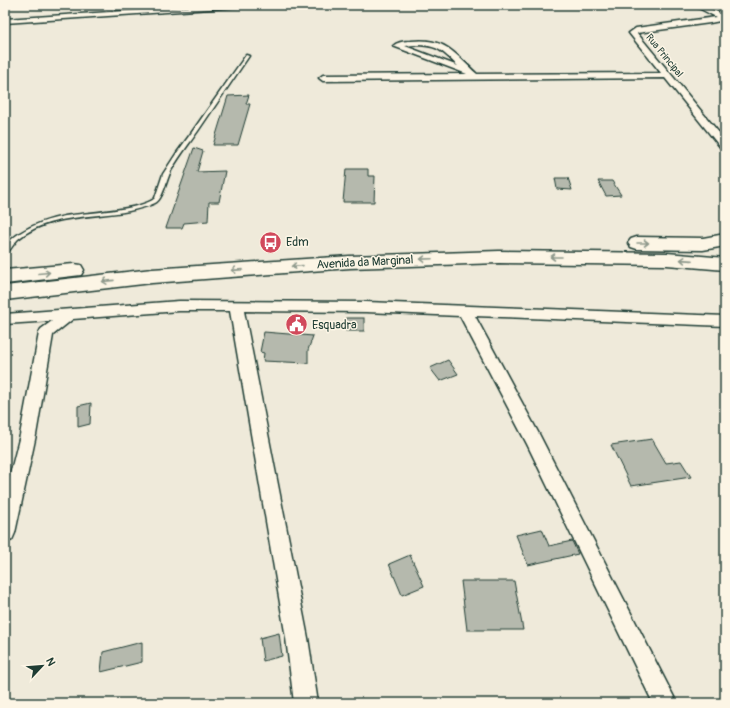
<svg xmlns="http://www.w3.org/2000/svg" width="730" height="708" font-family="Pangolin,sans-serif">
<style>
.building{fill:#b5b9ad;stroke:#1f3d34}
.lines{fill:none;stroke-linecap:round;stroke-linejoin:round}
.service-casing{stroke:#1f3d34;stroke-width:3}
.minor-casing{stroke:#1f3d34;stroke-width:3}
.primary-casing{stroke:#1f3d34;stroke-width:3}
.service{fill:#fcf5e5;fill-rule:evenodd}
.minor{fill:#fcf5e5;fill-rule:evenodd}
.primary{fill:#fcf5e5;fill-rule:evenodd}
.oneway{stroke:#8e998c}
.labels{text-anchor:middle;stroke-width:3;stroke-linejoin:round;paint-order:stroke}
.far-street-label{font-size:10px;fill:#1f3d34;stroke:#fcf5e5}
.poi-label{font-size:12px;fill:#1f3d34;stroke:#fcf5e5;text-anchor:start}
.street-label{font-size:12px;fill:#1f3d34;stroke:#fcf5e5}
</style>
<rect width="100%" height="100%" fill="#efeada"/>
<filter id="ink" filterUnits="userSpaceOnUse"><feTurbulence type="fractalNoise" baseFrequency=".025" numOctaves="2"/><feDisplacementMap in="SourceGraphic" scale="8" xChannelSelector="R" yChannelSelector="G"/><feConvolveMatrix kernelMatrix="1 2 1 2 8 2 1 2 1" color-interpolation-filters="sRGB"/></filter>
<g filter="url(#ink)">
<g class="building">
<polygon points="249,95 246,104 250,104 238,145 213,145 228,96"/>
<polygon points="194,148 203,151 197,172 225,171 219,202 209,202 208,221 184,223 182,228 166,228"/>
<polygon points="346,169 368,169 368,176 375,176 374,202 343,202"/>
<polygon points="555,178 568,178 572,190 557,189"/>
<polygon points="598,181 612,181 621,195 606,196"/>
<rect x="346" y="318" width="18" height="13"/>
<polygon points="264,332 313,336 308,350 308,363 263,361 264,353 260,352"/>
<polygon points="448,360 458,374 440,381 430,368"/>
<polygon points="91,403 90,424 78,427 78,406"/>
<polygon points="652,439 666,463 681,461 691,477 631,486 611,445"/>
<polygon points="542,529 549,546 572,541 578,554 528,565 516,535"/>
<polygon points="410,555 424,586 402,595 389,564"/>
<polygon points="461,581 514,581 523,630 467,630"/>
<polygon points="279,633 282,656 263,661 260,638"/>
<polygon points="142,642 142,662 101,672 103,652"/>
</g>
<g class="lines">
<defs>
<path id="service" d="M246,55L249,56C232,81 215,106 198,131C189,144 180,155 172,169C167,177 163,200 155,203C147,207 137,209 129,211C93,218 48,214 18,239C14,243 11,249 7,253L5,254C5,244 12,238 20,233C34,224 49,219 65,216C84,213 143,210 155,198L163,174L176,154L192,132Z"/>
<g id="minor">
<polygon points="215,5 243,5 240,7 5,23 5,19"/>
<path d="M693,5H701L725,15V20L710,23L637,33L725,140V149L721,148L665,78L323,81L319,78L323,75L467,74L393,46C397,42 405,41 411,41C445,37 454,53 477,74L661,73L629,33L636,28L716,17ZM414,45C438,45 441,50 458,66L405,46Z"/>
<polygon points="179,301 366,302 725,316 725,326 475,316 539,434 677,703 653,703 527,444 460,316 366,312 244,311 308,638 318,703 294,703 286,638 230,311 179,311 73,319 53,335 36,435 15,533 12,540 5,543 5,494 20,435 39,333 41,329 52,321 5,324 5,314"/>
</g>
<g id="primary">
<polygon points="725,234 725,246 703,250 637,249 631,247 628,243 631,239 637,237 703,238"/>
<polygon points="499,251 667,253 725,258 725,270 667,265 499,263 350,268 152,283 5,300 5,286 152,269 350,256"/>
<polygon points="74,264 81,265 84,270 81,275 5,284 5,270"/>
</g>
</defs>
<use href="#service" class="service-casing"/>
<use href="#minor" class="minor-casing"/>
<use href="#primary" class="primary-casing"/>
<use href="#service" class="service"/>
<use href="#minor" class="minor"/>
<use href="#primary" class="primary"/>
</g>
<defs><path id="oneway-shaft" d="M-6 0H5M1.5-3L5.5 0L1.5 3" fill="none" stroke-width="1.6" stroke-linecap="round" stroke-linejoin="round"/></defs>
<g class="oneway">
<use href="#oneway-shaft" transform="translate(643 243)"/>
<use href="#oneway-shaft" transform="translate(556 257) rotate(-180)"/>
<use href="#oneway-shaft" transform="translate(426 259) rotate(178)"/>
<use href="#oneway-shaft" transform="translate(686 260) rotate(-176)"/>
<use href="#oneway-shaft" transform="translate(297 266) rotate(176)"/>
<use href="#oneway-shaft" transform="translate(237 270) rotate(176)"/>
<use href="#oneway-shaft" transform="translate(44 273) rotate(-5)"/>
<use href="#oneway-shaft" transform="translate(108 281) rotate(174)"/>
</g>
</g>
<defs>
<symbol id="bus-disc" viewBox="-11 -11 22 22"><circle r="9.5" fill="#d1495b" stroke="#fcf5e5"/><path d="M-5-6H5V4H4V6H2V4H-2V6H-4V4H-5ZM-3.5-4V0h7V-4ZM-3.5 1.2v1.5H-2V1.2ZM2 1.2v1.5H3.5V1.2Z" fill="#fff"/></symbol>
<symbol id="civic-disc" viewBox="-11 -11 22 22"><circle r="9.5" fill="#d1495b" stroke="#fcf5e5"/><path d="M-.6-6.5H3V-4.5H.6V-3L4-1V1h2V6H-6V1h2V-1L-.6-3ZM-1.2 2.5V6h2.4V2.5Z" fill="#fff"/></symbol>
</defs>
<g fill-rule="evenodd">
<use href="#bus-disc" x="258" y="230" width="25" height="25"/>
<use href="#civic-disc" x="284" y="312" width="25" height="25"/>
</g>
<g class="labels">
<g class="far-street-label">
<text transform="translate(665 55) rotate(51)" y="4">Rua Principal</text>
</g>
<g class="poi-label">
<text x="286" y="246">Edm</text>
<text x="312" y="329">Esquadra</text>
</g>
<g class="street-label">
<text transform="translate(365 262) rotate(-3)" y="4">Avenida da Marginal</text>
</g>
</g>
<rect width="730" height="708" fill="none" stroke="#fcf5e5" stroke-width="20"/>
<rect x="10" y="10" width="710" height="688" fill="none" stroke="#1f3d34" stroke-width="1.5" filter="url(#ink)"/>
<g transform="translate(42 666) rotate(64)" stroke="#fcf5e5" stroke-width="3" paint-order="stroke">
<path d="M0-3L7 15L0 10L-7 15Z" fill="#1f3d34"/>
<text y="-6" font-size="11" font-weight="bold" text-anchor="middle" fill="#1f3d34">N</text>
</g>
</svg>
